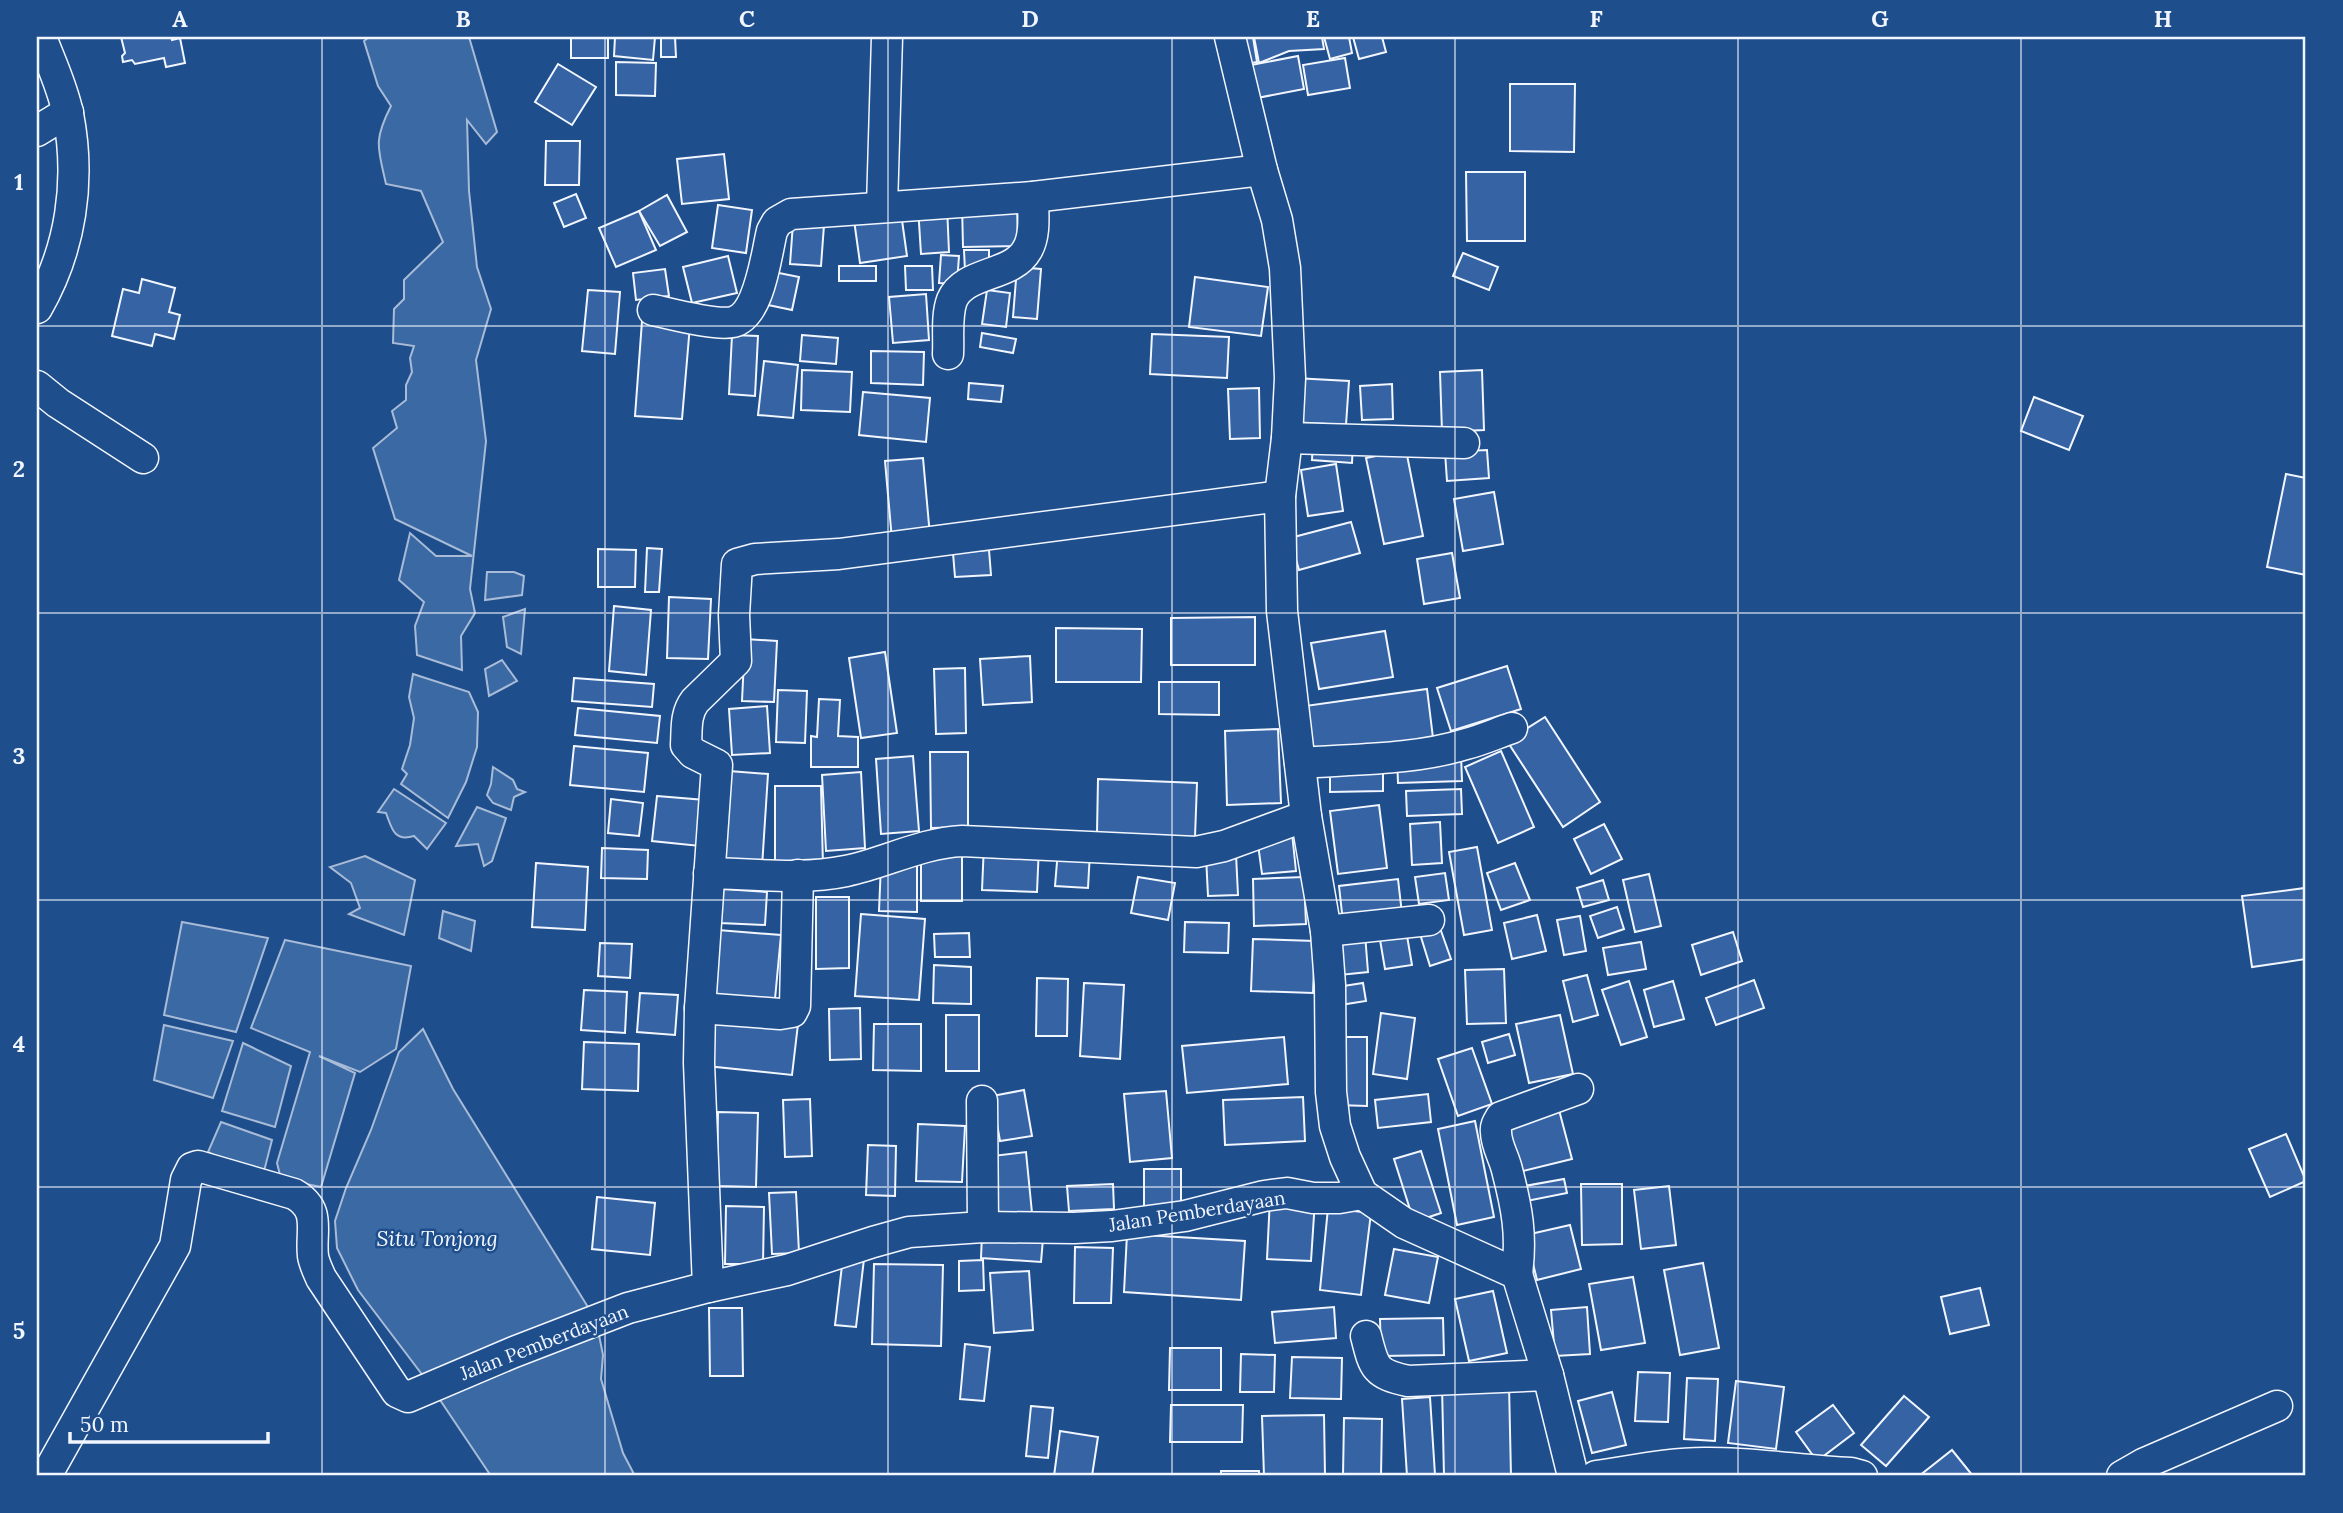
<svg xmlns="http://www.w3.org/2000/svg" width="2343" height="1513" font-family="Lora,serif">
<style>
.water{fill:#3b69a3;stroke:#a8bbd7;stroke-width:2}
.building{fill:#3563a3;stroke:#f2f6ff;stroke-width:2}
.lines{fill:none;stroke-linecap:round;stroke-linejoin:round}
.minor-casing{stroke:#f2f6ff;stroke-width:33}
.minor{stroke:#1f4e8c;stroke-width:30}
.grid{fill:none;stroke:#f2f6ff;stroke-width:2;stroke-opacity:0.55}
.labels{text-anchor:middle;stroke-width:5;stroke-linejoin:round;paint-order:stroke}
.street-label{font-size:19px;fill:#f2f6ff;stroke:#1f4e8c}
.water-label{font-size:21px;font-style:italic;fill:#f2f6ff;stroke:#1f4e8c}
.neatline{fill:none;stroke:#f2f6ff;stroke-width:2.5}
.grid-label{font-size:23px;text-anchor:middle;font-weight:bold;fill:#f2f6ff}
</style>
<rect width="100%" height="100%" fill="#1f4e8c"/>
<g class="water">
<path d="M369,37H469L497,132L486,144L467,120L469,191L477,267L491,309L476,360L486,441L470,589L475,613L461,636L462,670L417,655L415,626L424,602L399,580L410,533L436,556H472L395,519L373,448L397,428L392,411L406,400V385L412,372L410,358L414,346L393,343L394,309L404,299V280L443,242L421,191L386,184C378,148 373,141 391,106L378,86L364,41Z"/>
<polygon points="487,572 514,572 524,576 522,595 485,600"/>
<polygon points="525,609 521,654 507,647 503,617"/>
<polygon points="502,660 517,681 489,696 485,669"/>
<polygon points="413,674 469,692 478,712 477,747 466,782 448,818 401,784 407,774 402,769 410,745 414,718 409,697"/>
<polygon points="493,767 513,780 517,789 525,792 514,797 511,810 493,803 487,795 491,784"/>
<path d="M394,789L446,823L427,849L414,836C394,842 392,829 386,813L378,812Z"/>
<polygon points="477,807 506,818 492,861 484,866 478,844 456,846"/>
<polygon points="365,856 415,880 404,935 349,914 360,908 351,883 330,867"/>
<polygon points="443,911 475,921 471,951 439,938"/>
<polygon points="182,922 268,938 236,1032 164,1015"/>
<polygon points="285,940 411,966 396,1049 360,1072 319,1056 355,1073 321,1187 281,1179 277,1163 310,1052 251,1028"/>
<polygon points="164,1025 233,1041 213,1098 154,1080"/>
<polygon points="423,1029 453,1089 596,1320 603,1355 601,1379 623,1453 635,1476 491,1476 430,1385 358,1290 337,1248 335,1221 346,1188 371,1130 399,1052"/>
<polygon points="243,1043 291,1066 275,1127 222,1111"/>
<polygon points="221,1122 272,1140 262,1179 208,1152"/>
</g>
<g class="building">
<polygon points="121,37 171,37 172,40 180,38 185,63 166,67 164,58 135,64 132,60 123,62 122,56 125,53"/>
<rect x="571" y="37" width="37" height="21"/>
<polygon points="615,37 655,37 653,60 614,56"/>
<polygon points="661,37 675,37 676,57 661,57"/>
<polygon points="1236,37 1253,37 1257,62 1241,65"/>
<polygon points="1254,37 1322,37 1324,49 1289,51 1259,63"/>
<polygon points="1324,37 1349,37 1352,53 1330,59"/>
<polygon points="1353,37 1382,37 1386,52 1359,59"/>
<polygon points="1298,56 1304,89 1257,98 1251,65"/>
<polygon points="1345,58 1350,88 1308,95 1303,65"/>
<polygon points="616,62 656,63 655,96 616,95"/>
<polygon points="558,64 596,87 572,125 535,102"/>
<polygon points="1510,84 1575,84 1574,152 1510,151"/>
<polygon points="546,141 580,141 579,185 545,185"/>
<polygon points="724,154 729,199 682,204 677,159"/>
<polygon points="1466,172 1525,172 1525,241 1467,241"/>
<polygon points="576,194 586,218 564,227 554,203"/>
<polygon points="667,195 687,232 660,246 639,211"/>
<polygon points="1017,203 1018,246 963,247 962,205"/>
<polygon points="718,205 752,210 746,253 712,248"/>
<polygon points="947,206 949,252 921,254 918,207"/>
<polygon points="639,211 656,250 616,267 599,228"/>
<polygon points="901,213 907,256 860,263 854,220"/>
<polygon points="793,223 824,225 821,266 790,264"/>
<polygon points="964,250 989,250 989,271 965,271"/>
<polygon points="1463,253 1498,267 1489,290 1453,276"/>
<polygon points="941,255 959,256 957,284 939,283"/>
<polygon points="728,256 737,293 692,303 683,267"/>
<rect x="839" y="266" width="37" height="15"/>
<polygon points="905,266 932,266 933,290 906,290"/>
<polygon points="1017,267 1041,269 1037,319 1013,317"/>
<polygon points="665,269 669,296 636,300 633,273"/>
<polygon points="774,272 799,277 792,310 768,305"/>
<polygon points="1195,277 1268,287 1261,336 1189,327"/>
<polygon points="142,279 175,288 169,312 180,315 174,339 155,334 152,346 112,336 123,289 139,293"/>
<polygon points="588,290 620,292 615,354 582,351"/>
<polygon points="987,290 1010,293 1006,327 982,324"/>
<polygon points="926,294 929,340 893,343 889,297"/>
<polygon points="642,321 690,325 682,419 635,416"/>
<polygon points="982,333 1016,339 1013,353 980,347"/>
<polygon points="1152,334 1229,337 1227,378 1150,374"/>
<polygon points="732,335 758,336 755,396 729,394"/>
<polygon points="802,335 838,338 836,364 800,361"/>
<polygon points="871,351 924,352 923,385 871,383"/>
<polygon points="764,361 798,365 793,418 758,415"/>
<polygon points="802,370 852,372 850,412 801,410"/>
<polygon points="1482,370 1484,430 1442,432 1440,372"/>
<polygon points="1294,378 1349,381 1346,425 1291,422"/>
<polygon points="969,383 1003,386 1001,402 968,399"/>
<polygon points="1392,384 1393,419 1362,420 1360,386"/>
<polygon points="1259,388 1260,438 1230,439 1228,389"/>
<polygon points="863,392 930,398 926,442 859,435"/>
<polygon points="2034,397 2083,416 2069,450 2021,431"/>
<polygon points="1313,440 1353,443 1352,463 1312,460"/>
<polygon points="1406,450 1423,536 1384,544 1366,458"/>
<polygon points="1487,450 1489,478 1447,481 1445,452"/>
<polygon points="923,458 930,536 892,540 885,461"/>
<polygon points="1336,464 1343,511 1308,516 1301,470"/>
<polygon points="2286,474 2306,478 2306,575 2267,567"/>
<polygon points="1494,492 1503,544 1463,551 1454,499"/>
<polygon points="1351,522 1360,553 1299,570 1290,538"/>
<polygon points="647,548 662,549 659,592 645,592"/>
<polygon points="598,549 636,550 635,587 598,587"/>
<polygon points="989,550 991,575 955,577 953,553"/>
<polygon points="1452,553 1460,598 1424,604 1417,559"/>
<polygon points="669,597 711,599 708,659 667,658"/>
<polygon points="614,606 651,610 646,675 609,671"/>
<polygon points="1255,617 1255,665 1171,665 1171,618"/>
<polygon points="1056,628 1142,629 1141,682 1056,682"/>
<polygon points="1385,631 1393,677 1319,689 1311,643"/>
<polygon points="745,639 777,641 774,702 742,701"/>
<polygon points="885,652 897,733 861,738 849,658"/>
<polygon points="1030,656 1032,702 983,705 980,659"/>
<polygon points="1507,666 1521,709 1451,731 1437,688"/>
<polygon points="965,668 966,733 936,734 934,669"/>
<polygon points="574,678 654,684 652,707 572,701"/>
<polygon points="1159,682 1219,682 1219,715 1159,714"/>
<polygon points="1427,689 1433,738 1304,755 1298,707"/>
<polygon points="778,690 807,691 805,743 776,742"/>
<polygon points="819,699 840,700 838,736 858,737 858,767 811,767 811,736 817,737"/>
<polygon points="767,706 770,753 732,755 729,709"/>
<polygon points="578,708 660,716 657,743 575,735"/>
<polygon points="1545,717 1600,802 1563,827 1507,741"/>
<polygon points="1278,729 1281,803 1227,805 1225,731"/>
<polygon points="574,746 648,753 644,792 570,785"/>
<polygon points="1501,751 1534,827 1498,843 1465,767"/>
<polygon points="930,752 968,752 968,827 931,828"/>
<polygon points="1461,755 1462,781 1398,783 1397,757"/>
<polygon points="913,756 919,831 881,834 876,759"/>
<polygon points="1330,763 1383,763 1383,791 1330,792"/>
<polygon points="729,771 768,774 762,867 723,865"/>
<polygon points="861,772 865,848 826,851 822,775"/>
<polygon points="1098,779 1197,783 1195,837 1097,833"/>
<polygon points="775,786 821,786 823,866 775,866"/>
<polygon points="1461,789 1462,814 1407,816 1406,791"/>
<polygon points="657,796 705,800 700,846 652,841"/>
<polygon points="611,799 643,803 639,836 608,833"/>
<polygon points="1379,805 1387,868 1338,874 1330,811"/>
<polygon points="1440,822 1442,863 1412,865 1410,824"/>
<polygon points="1604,824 1622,859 1591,874 1574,839"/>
<polygon points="1292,833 1296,871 1262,874 1257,837"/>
<polygon points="984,844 1039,846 1037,892 982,890"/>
<polygon points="1477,847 1492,930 1464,935 1449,852"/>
<polygon points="602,848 648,850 647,879 601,878"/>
<polygon points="1058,850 1090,852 1088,888 1055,886"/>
<rect x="921" y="851" width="41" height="50"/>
<polygon points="1236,854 1238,895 1208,896 1206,856"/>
<polygon points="536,863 588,867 585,930 532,927"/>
<polygon points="1515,863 1530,900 1501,910 1487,873"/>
<polygon points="881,864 917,865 917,912 879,911"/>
<polygon points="1445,873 1449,900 1419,904 1415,877"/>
<polygon points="1649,874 1661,926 1635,932 1623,880"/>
<polygon points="1138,877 1175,883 1168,920 1131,913"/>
<polygon points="1304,877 1306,924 1254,926 1253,879"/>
<polygon points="1398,879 1402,914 1343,922 1339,886"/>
<polygon points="1603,880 1609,900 1583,907 1577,888"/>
<polygon points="2305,888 2306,959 2252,967 2242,896"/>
<polygon points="723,889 767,892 765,925 720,923"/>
<polygon points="816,897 849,897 849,968 816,969"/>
<polygon points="1617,907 1624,929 1598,938 1590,916"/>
<polygon points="861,914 925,919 919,1000 855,996"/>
<polygon points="1537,915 1546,951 1512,959 1504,923"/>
<polygon points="1580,916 1586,951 1564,955 1557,920"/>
<polygon points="1185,922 1229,923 1228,953 1184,952"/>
<polygon points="1405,924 1412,965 1385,969 1378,928"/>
<polygon points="1440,928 1451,959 1430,966 1420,934"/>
<polygon points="718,930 781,935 775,999 713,994"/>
<polygon points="1733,932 1742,961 1701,975 1692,945"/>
<polygon points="969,933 970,957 935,957 934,934"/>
<polygon points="1365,934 1368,972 1340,975 1336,937"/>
<polygon points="1253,939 1315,941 1313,993 1251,991"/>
<polygon points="1641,942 1646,969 1608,975 1603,948"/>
<polygon points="600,943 632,944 630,978 598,976"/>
<polygon points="934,965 971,967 971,1004 933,1003"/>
<polygon points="1504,969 1506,1023 1467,1024 1465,970"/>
<polygon points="1587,975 1598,1015 1573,1022 1563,981"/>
<polygon points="1037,978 1068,979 1067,1036 1036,1036"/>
<polygon points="1754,980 1764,1008 1716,1025 1706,998"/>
<polygon points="1629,981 1647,1037 1621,1045 1602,990"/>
<polygon points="1673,981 1684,1019 1654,1027 1644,990"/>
<polygon points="1084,983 1124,985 1120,1059 1080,1056"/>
<polygon points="1363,983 1366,1001 1340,1005 1337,987"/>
<polygon points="584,990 627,992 625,1033 581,1030"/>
<polygon points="640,993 678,995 675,1035 637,1032"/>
<polygon points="860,1008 861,1059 830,1060 829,1009"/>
<polygon points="1381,1013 1415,1018 1407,1079 1373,1074"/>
<polygon points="713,1015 798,1024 792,1075 707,1066"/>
<rect x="946" y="1015" width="33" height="56"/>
<polygon points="1560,1015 1573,1074 1529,1083 1516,1024"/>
<polygon points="874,1024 921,1024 921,1071 873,1070"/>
<polygon points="1509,1034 1515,1055 1488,1063 1482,1042"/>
<polygon points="1284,1037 1288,1084 1187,1093 1182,1046"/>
<polygon points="1338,1037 1367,1037 1367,1106 1337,1105"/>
<polygon points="584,1042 639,1044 638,1091 582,1089"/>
<polygon points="1472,1048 1492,1104 1458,1116 1438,1059"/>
<polygon points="1024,1090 1032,1136 1000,1141 992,1096"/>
<polygon points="1166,1091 1172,1158 1130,1162 1124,1094"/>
<polygon points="1428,1094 1431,1122 1378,1128 1375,1100"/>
<polygon points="1303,1097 1305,1141 1225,1145 1223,1100"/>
<polygon points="810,1099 812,1156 785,1157 783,1100"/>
<polygon points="1559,1110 1572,1159 1519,1172 1506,1124"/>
<polygon points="718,1112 758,1113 756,1187 717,1186"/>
<polygon points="1475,1121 1494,1217 1457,1225 1438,1129"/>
<polygon points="918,1124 965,1126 962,1182 916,1181"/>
<polygon points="2286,1134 2306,1181 2270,1197 2249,1149"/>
<polygon points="868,1145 896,1146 895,1196 866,1195"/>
<polygon points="1421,1151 1441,1213 1414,1222 1394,1159"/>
<polygon points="1026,1152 1032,1213 991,1217 984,1157"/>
<polygon points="1144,1169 1181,1169 1181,1210 1144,1209"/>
<polygon points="1564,1179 1567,1193 1522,1202 1519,1187"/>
<polygon points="1113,1184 1114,1209 1069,1211 1067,1186"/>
<polygon points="1581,1184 1622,1184 1622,1244 1582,1245"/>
<polygon points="1669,1186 1676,1245 1641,1249 1634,1190"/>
<polygon points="796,1192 799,1253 772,1254 769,1193"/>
<polygon points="597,1197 655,1203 650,1255 592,1249"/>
<polygon points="1270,1198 1315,1200 1311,1261 1267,1259"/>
<polygon points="726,1206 764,1207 763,1264 725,1264"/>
<polygon points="1328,1208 1371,1213 1361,1295 1320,1290"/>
<polygon points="1570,1225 1581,1269 1537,1280 1526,1235"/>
<polygon points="982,1234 1043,1239 1041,1262 981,1258"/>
<polygon points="1127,1234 1245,1241 1241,1300 1124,1292"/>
<polygon points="1075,1247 1113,1248 1111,1303 1074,1303"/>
<polygon points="1394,1249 1438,1257 1429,1303 1385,1295"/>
<polygon points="843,1257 864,1259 856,1327 835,1325"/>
<polygon points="983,1260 984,1290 959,1291 959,1261"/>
<polygon points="1703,1263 1719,1348 1680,1355 1664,1270"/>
<polygon points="874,1264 943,1265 941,1346 872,1344"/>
<polygon points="1029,1271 1033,1330 994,1333 990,1273"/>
<polygon points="1633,1277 1645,1343 1601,1350 1589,1284"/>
<polygon points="1980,1288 1989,1325 1950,1334 1941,1297"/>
<polygon points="1493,1291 1507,1353 1469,1361 1455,1299"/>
<polygon points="1334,1307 1336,1338 1275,1343 1272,1312"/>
<polygon points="1587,1307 1590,1354 1555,1356 1551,1310"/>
<polygon points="709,1308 742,1308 743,1376 710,1376"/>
<polygon points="1443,1318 1444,1355 1381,1356 1380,1319"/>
<polygon points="965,1344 990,1347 984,1401 960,1399"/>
<polygon points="1170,1348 1221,1348 1221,1390 1169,1390"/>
<polygon points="1241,1354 1275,1355 1274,1392 1240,1392"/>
<polygon points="1292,1357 1342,1358 1341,1399 1290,1398"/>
<polygon points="1638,1372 1670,1373 1668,1422 1635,1421"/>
<polygon points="1687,1378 1718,1379 1715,1441 1684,1439"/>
<polygon points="1736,1381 1784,1387 1776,1449 1728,1443"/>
<polygon points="1509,1385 1511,1476 1444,1476 1442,1386"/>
<polygon points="1612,1392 1626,1445 1592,1453 1578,1401"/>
<polygon points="1904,1396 1929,1417 1886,1466 1861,1445"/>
<polygon points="1430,1397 1435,1475 1407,1476 1402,1399"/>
<polygon points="1171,1405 1243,1405 1242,1442 1170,1442"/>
<polygon points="1833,1405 1854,1433 1817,1461 1796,1432"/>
<polygon points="1031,1406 1053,1408 1048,1458 1026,1456"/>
<polygon points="1324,1415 1325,1476 1264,1476 1262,1416"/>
<polygon points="1344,1418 1382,1419 1381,1476 1343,1476"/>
<polygon points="1060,1431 1098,1437 1092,1476 1054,1476"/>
<polygon points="1952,1450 1973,1476 1919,1476"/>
<rect x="1221" y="1471" width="38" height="5"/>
</g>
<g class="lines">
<defs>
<g id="minor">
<polyline points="1230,37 1262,170 1277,220 1285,268 1290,378 1287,438 1280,496 1282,611 1306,816 1326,931 1330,985 1331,1092 1335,1126 1345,1157 1362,1194 1404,1223 1517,1274 1548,1375 1573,1476"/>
<polyline points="37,131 68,112"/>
<polyline points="882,207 887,37"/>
<path d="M37,308C71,249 81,181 68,114C63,88 50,61 41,37"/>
<path d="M653,310C672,314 716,326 733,322C760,315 766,255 772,231L777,222L791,214L1033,197L1262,170"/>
<path d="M948,354C949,337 946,316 952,300C964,271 1012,277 1027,250C1036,235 1033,213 1033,197"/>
<polyline points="37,386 58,403 143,458"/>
<polyline points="1287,438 1464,443"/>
<path d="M1300,763C1355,759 1414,760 1466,744C1482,740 1497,733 1512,728"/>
<path d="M709,873C753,874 804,880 846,871C885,863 921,843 962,841L1196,852L1224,846L1306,816"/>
<polyline points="1326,931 1429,920"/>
<polyline points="700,1008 780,1014 792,1012 795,1006 798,875"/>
<polyline points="982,1101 983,1227"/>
<path d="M1517,1274C1522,1235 1517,1208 1507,1170C1504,1157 1496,1145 1496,1132C1495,1126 1498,1122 1501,1117L1578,1089"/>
<path d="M708,1287L699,1063L700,1008L717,765L693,753L686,745C687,729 685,714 695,701L736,661L734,615L737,564L755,559L839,554L1280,496"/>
<path d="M1366,1336C1374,1368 1375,1374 1408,1381L1548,1375"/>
<path d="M46,1476L175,1246L186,1180L192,1168L198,1166L294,1194C322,1210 310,1231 313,1256C314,1263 318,1271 321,1278L397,1392L408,1397L514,1352L628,1308L708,1287L787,1270L873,1242L909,1232L983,1227L1074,1228L1112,1226L1185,1216L1264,1196L1287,1193L1313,1198H1339L1362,1194"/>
<path d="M1596,1476C1632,1471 1668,1463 1704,1463C1752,1462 1803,1471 1851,1473L1862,1476"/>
<polyline points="2122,1476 2143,1464 2277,1406"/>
</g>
</defs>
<use href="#minor" class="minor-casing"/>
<use href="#minor" class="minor"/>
</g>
<path class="grid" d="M322,37V1476M605,37V1476M888,37V1476M1172,37V1476M1455,37V1476M1738,37V1476M2021,37V1476M37,326H2306M37,613H2306M37,900H2306M37,1187H2306"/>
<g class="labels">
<g class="street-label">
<text transform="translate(1197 1211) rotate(-9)" y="7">Jalan Pemberdayaan</text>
<text transform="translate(544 1342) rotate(-21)" y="7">Jalan Pemberdayaan</text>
</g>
<g class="water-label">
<text x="437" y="1246">Situ Tonjong</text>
</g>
</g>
<rect width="2343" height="1513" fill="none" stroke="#1f4e8c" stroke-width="77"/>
<path d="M70 1432v10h198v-10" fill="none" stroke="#f2f6ff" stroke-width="3.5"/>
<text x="80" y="1432" font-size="21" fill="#f2f6ff" stroke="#1f4e8c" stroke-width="5" paint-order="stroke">50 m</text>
<rect x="38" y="38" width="2266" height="1436" class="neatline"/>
<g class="grid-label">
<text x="180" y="27">A</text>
<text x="463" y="27">B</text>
<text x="747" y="27">C</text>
<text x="1030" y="27">D</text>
<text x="1313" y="27">E</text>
<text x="1596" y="27">F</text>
<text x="1880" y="27">G</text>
<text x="2163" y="27">H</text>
<text x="19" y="190">1</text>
<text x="19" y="477">2</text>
<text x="19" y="764">3</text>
<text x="19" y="1052">4</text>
<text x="19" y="1339">5</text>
</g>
</svg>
